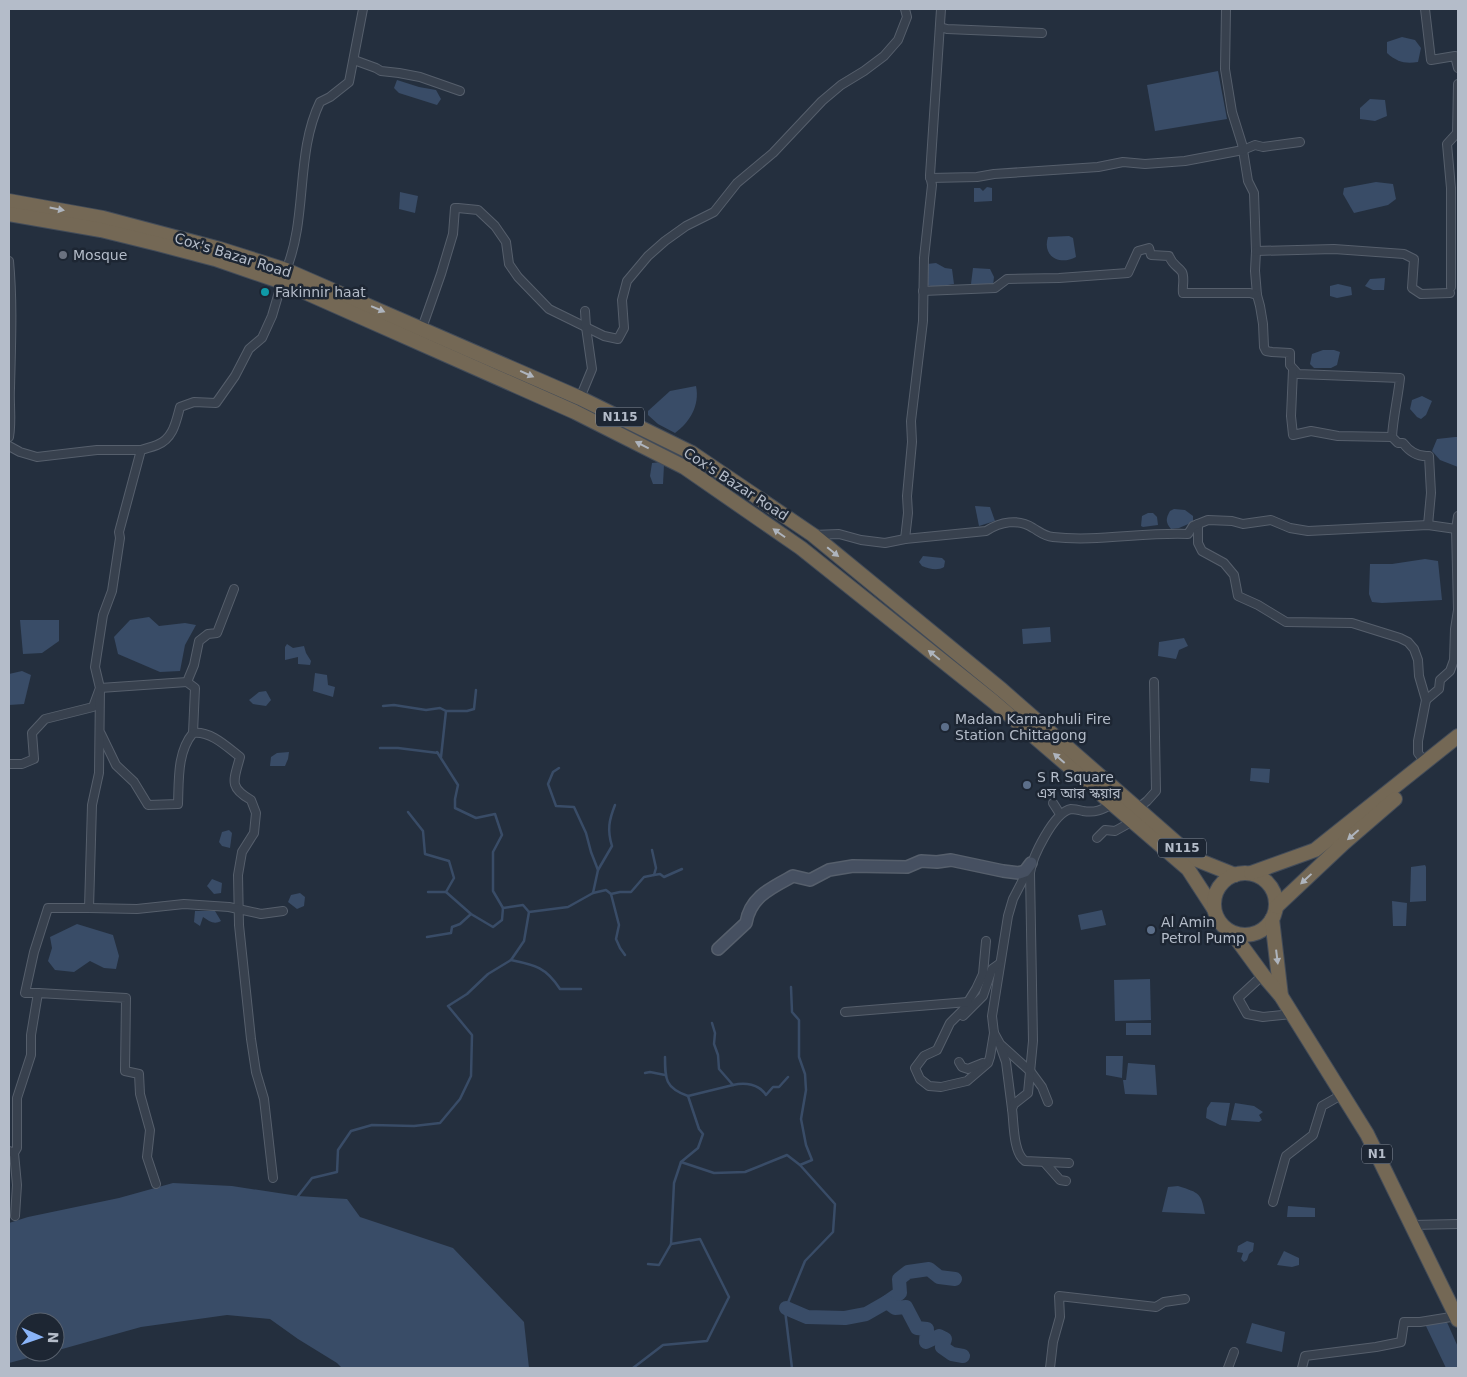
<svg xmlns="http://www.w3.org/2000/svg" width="1467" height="1377" font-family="'DejaVu Sans','Noto Sans Bengali',sans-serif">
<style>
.water{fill:#394c67}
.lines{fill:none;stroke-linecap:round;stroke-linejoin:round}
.stream{stroke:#394c67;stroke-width:2.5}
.river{stroke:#394c67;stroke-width:14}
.street-casing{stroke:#565f6c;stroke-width:10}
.secondary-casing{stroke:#565f6c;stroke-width:14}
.highway-casing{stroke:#434c59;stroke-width:16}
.street{stroke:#38414e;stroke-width:8}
.secondary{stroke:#465061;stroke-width:11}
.highway{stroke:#746855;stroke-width:14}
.oneway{fill:#aeb4bd}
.worship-dot{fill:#6b7280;stroke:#1d2633;stroke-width:2}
.culture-dot{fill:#0f9aa8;stroke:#1d2633;stroke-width:2}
.service-dot{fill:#5c6f8a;stroke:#1d2633;stroke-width:2}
.labels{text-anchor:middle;stroke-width:5;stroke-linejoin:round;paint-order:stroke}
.shield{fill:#1d2633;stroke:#878f9c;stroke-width:1}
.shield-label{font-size:12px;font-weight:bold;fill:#b4bcc9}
.poi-label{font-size:14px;fill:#b4bcc9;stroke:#1d2633;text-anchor:start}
.street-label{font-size:14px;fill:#b4bcc9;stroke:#1d2633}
</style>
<rect width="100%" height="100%" fill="#242f3e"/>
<g class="water">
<path d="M1402,37L1415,40L1421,48L1418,62C1405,64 1397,62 1387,53V42Z"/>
<polygon points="1218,71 1227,119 1155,131 1147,85"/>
<polygon points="397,80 419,87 436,90 441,99 437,105 399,93 394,88"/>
<polygon points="1370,99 1385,100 1387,116 1375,121 1360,119 1360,108"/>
<polygon points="1376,182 1393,184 1396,199 1388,205 1354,213 1343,194 1344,188"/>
<polygon points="987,187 992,188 992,201 974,202 974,188 980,188 983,191"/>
<polygon points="400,192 418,196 415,213 399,209"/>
<path d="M1069,236L1073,238L1076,257C1059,266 1042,256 1048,237Z"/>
<polygon points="936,263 945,268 952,269 954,284 935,287 926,285 927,264"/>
<polygon points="973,268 990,269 994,277 993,286 971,284"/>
<polygon points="1385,278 1384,290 1373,290 1365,286 1370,279"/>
<polygon points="1338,284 1351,287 1352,295 1337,298 1330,296 1330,286"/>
<polygon points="1323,350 1334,350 1340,352 1337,365 1331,368 1314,368 1310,364 1312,354"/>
<path d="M696,386C700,405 690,422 675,433L658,424L648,415V411L670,391Z"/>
<polygon points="1422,396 1432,401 1426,415 1421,419 1417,417 1410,409 1412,400"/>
<polygon points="1455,437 1458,437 1458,467 1440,460 1432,451 1437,439"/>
<polygon points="662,462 664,465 663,484 653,484 650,476 652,463"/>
<polygon points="975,506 990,507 995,521 979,526"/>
<path d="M1174,509L1185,510L1193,516V522L1179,528L1171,529C1165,522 1166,518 1170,511Z"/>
<polygon points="1148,513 1153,513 1157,517 1158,525 1143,527 1141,526 1142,516"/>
<path d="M923,556L942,558L945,561L944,567C938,571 929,569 922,566L919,562Z"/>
<polygon points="1425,559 1438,561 1442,600 1382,603 1372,602 1369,594 1370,564 1392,564"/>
<polygon points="149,617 159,626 185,623 196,625 185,645 180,671 160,672 118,654 114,637 130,620"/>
<polygon points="20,620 59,620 59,641 42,653 23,654"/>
<polygon points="1050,627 1051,642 1023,644 1022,629"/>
<polygon points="1184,638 1188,646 1179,650 1176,659 1158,656 1159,642"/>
<polygon points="287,644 293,648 304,646 306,653 311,661 310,665 298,664 298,657 285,660 285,647"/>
<polygon points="22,671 31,675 24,704 9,705 9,674"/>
<polygon points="315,673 327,675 328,685 335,687 333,697 313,691"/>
<polygon points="266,691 271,700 266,706 253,704 249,700 259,692"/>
<polygon points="289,752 288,759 285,766 270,766 271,757 277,753"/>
<polygon points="1251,768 1270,769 1269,783 1250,781"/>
<polygon points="229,830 232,833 230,848 222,846 219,842 222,832"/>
<polygon points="1425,865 1426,867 1426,901 1410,902 1411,867"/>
<polygon points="212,879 222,883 221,893 214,894 207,886"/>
<polygon points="300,893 305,897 304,906 297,909 288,902 291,895"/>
<polygon points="1392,901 1407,903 1406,926 1393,926"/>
<polygon points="1102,910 1106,925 1081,930 1078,915"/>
<path d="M195,911H215L221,921C214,925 209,921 203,917L200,926L194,922Z"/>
<polygon points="77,924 113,935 119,956 116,969 104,968 90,961 74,972 55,970 48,961 52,948 50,937"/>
<polygon points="1150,979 1151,1020 1115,1021 1114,980"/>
<rect x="1126" y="1023" width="25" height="12"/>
<polygon points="1106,1056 1123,1056 1122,1078 1106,1075"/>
<polygon points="1128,1063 1155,1065 1157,1095 1125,1094 1123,1080 1126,1080"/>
<polygon points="1211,1102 1230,1103 1226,1126 1220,1125 1206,1118 1207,1108"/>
<polygon points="1235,1103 1254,1106 1263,1112 1259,1115 1262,1120 1259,1122 1231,1120"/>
<polygon points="173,1183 232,1186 298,1196 347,1199 360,1217 453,1248 524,1322 529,1368 342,1368 337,1363 298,1339 270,1319 227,1315 141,1327 55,1351 55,1322 25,1322 25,1352 50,1352 9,1363 9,1223 28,1217 119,1198"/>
<path d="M1178,1186C1200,1193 1201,1193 1205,1214L1162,1212L1168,1187Z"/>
<polygon points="1288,1206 1315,1208 1315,1217 1287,1217"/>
<polygon points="1247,1241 1254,1243 1253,1251 1249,1254 1247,1260 1244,1262 1241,1259 1243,1253 1237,1252 1238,1246"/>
<polygon points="1284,1251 1299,1258 1299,1265 1292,1267 1277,1265"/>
<polygon points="1446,1320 1458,1347 1458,1368 1446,1368 1425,1324"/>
<polygon points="1252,1323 1285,1332 1282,1352 1246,1343"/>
</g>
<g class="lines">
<g class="stream">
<polyline points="383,706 394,705 426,710 440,708 446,711"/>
<polyline points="380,748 398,748 438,753"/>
<polyline points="437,752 458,785 455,799 455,808 476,818 495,814 502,835 493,852 493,891 503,908"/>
<polyline points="441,757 446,711 467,711 474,709 476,690"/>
<polyline points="559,768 553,772 548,784 556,806 574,807 586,833 591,852 598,870"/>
<polyline points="408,812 423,831 425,854 449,861 454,878 446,892"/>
<polyline points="654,875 660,874 664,877 682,869"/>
<polyline points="428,892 446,892 471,914 493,927 502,920 503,908 523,905 529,912"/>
<path d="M593,893L598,870L612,846C607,830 609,820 615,805"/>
<polyline points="611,894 620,892 631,892 644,877 654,875 656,868 652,850"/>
<polyline points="427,937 451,933 452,927 460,924 471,914"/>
<path d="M511,960C535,965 546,967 560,989H581"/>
<polyline points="791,987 792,1012 799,1020 799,1057 805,1074 806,1090 801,1119 806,1145 812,1160 800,1165"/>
<path d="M665,1057C665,1079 665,1088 688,1096"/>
<polyline points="645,1073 650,1072 665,1075"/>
<path d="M733,1085C745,1082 759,1084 766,1095L773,1087H779L788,1077"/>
<polyline points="681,1162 714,1173 745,1172 787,1155 800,1165 835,1204 833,1232 805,1261 785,1310 792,1368"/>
<polyline points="298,1197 298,1196 312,1178 337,1172 338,1150 351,1131 372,1125 414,1126 440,1123 460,1099 471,1076 472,1035 448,1006 467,994 488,974 511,960 524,941 529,912 568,907 593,893 606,890 611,894 619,925 616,939 620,948 625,955"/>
<polyline points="648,1264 659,1265 671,1244"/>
<polyline points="633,1368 663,1345 707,1341 729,1297 700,1239 671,1244 674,1183 681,1162 698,1148 703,1134 699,1129 688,1096 733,1085 719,1069 718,1055 714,1044 715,1033 712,1023"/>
</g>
<g class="river">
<polyline points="887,1302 900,1293 899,1279 908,1272 929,1269 939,1277 955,1279"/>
<polyline points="786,1308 807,1317 845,1318 866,1314 887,1302 895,1308 906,1307 917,1328 927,1329 926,1342 939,1336 945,1339 942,1347 952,1354 963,1356"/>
</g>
<defs>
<g id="street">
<path d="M1226,9L1225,69L1232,112L1242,144L1248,181L1254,193L1256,251L1255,271L1257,295L1260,306L1263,324L1264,347L1266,351L1272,352L1290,353V365L1298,374L1400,378C1398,398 1393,417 1392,437L1398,443H1403C1409,451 1418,457 1429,456L1431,493L1428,525"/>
<polyline points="1425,9 1431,60 1455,56 1458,68"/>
<polyline points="940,27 947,29 1042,33"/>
<polyline points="354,60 376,68 381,71 399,73 420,77 460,91"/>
<polyline points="930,178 977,177 994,174 1098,167 1123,162 1145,164 1185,161 1243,150 1255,145 1263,147 1300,142"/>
<polyline points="1256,251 1334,249 1404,254 1414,259 1412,288 1421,294 1450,293"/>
<path d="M9,261C13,303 11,345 10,388C9,404 12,421 9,437"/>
<path d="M286,270C308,217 295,154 320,102L330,97L349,82L363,9"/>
<polyline points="1451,287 1451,188 1447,144 1457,133 1458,84"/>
<path d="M923,291L995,288L1007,279L1059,278L1128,273L1138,251L1149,248L1151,255L1169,256C1173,266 1178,266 1182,272C1185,278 1182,287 1183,293H1250L1257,295"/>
<polyline points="422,328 441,274 453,234 455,208 458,208 478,210 495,226 506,242 509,264 518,277 549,309 604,336 618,339 624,328 622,300 627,281 648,256 665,241 686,226 714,212 737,183 773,153 822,101 841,85 864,71 884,56 898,40 907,17 905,9"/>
<polyline points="1293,370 1291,416 1293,435 1311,431 1338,436 1392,437"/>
<polyline points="580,398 592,369 586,327 585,311"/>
<polyline points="9,446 20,452 37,457 97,450 141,450"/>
<polyline points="1198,524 1198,543 1202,551 1224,563 1234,575 1238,596 1258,605 1286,622 1352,623 1400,638 1408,642 1414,649 1418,660 1419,676 1426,700 1439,689 1440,680 1450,671 1454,660 1455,629 1458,610 1456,529"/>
<path d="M813,535L839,534L861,540L885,543L905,539L986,531C1000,522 1018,518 1033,528C1040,532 1044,536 1053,537C1096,542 1144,532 1188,534L1193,526L1208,520L1232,521L1243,524L1271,520L1290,528L1308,531L1428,525L1456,529L1458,516"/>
<polyline points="905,539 908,513 907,496 912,442 911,421 923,321 924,258 932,185 930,175 941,9"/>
<polyline points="187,682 195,688 193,733"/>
<path d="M101,734L116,765L134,782L148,805L178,804C179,780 177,752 193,733C211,731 226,746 240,757C234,780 228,787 251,800L256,813L254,833L242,852L238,875L239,925L251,1039L256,1072L264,1099L273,1178"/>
<polyline points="1425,762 1418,753 1418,741 1426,700"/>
<path d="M9,764H22L34,759L32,733L45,719L93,707L100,688L95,667L103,615L112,591L120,538L119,532L141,450C147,448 152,447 157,445C173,439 176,422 180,407L194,402L216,403L235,376L249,349L262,338L272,316L282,282"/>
<polyline points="1053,803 1060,814"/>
<polyline points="1137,809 1147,801 1156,791 1154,682"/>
<polyline points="1097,838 1105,830 1115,831 1133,821"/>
<polyline points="1028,870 1013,899 1008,916 992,1016 994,1033 1000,1044 1031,1072 1042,1087 1048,1102"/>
<polyline points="89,908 137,909 184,904 229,907 261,914 283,911"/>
<polyline points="986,941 983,974 976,989 963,1010 950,1023 937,1050 924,1056 915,1068 920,1079 929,1086 941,1087 967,1081 988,1063 990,1057 994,1033"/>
<polyline points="1263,975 1238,998 1247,1014 1263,1017 1292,1014"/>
<polyline points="38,993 25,993 34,952 48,908 89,908 92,805 99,773 100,688 187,682 194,665 199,641 208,634 217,633 234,589"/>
<polyline points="845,1012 968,1002"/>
<polyline points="963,1016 983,996 992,969 999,964"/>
<polyline points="1000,1045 1006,1062 1012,1109"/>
<polyline points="959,1062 962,1067 968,1069 983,1063"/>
<polyline points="9,1151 14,1153 17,1185 15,1216"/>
<polyline points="14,1153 17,1148 17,1098 31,1055 31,1035 38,993 126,998 125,1071 139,1074 140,1094 150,1130 147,1157 156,1184"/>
<polyline points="1045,1163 1060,1180 1066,1181"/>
<path d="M1069,1163L1025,1161C1013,1153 1014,1123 1012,1109L1014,1104L1028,1093L1033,1041L1030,873C1032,857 1054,812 1071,809C1075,809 1079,810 1083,811C1095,813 1102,810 1112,804"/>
<polyline points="1273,1202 1285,1159 1286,1156 1313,1135 1322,1106 1343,1094"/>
<polyline points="1412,1225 1458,1224"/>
<polyline points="1050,1368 1053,1342 1060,1317 1059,1296 1156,1307 1164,1302 1185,1299"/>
<polyline points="1228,1368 1234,1352"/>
<polyline points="1302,1368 1305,1356 1376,1347 1401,1342 1404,1322 1420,1322 1457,1316"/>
</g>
<path id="secondary" d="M718,949L746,923C750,897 771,888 793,876L810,880L829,870L853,866L907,867L921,861L937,862L951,860L1003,871L1019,873L1025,871L1031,863"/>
<g id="highway">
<polyline points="9,201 103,218 220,249 286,270 580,398 692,453 813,535 1002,690 1195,859 1235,875"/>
<polyline points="9,214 101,230 158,244 215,259 282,282 575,412 684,467 801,548 994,702 1188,869 1214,909"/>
<circle cx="1245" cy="904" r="31"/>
<polyline points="1251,873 1315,850 1458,736"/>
<polyline points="1276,907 1344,843 1395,799"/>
<polyline points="1272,919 1281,996"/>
<polyline points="1233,934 1263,975 1281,996 1367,1134 1458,1320"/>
</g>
</defs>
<use href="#street" class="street-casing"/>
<use href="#secondary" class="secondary-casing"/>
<use href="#highway" class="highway-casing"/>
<use href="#street" class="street"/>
<use href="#secondary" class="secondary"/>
<use href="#highway" class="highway"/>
</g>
<defs><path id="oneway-solid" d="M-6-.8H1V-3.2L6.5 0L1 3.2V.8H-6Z" transform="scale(1.25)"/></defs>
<g class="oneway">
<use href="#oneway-solid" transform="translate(57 209) rotate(11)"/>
<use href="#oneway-solid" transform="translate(378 309) rotate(23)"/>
<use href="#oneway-solid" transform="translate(527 374) rotate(24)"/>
<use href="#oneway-solid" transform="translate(642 445) rotate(-153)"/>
<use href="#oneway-solid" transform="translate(779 533) rotate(-145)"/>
<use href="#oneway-solid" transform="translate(833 552) rotate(39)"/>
<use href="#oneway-solid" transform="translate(934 655) rotate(-141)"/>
<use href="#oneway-solid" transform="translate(1059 758) rotate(-139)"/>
<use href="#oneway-solid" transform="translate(1353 835) rotate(139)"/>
<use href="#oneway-solid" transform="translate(1306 879) rotate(137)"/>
<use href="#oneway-solid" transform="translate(1277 957) rotate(83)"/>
</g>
<circle class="worship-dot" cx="63" cy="255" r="5"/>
<circle class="culture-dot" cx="265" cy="292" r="5"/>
<g class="service-dot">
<circle cx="945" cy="727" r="5"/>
<circle cx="1027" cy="785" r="5"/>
<circle cx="1151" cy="930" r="5"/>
</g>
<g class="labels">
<g class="shield">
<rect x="596" y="407.5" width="48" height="19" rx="4"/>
<rect x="1158" y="838.5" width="48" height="19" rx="4"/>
<rect x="1362" y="1144.5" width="30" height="19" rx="4"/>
</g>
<g class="shield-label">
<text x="620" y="421">N115</text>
<text x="1182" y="852">N115</text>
<text x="1377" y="1158">N1</text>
</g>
<g class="poi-label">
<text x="73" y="260">Mosque</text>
<text x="275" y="297">Fakinnir haat</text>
<text x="955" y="724">Madan Karnaphuli Fire<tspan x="955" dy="16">Station Chittagong</tspan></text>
<text x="1037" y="782">S R Square<tspan x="1037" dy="16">এস আর স্কয়ার</tspan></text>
<text x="1161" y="927">Al Amin<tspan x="1161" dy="16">Petrol Pump</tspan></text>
</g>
<g class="street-label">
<text transform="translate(233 255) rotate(17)" y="5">Cox's Bazar Road</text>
<text transform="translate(736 484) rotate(33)" y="5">Cox's Bazar Road</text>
</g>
</g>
<rect width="1467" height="1377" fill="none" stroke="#b4bcc9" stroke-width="20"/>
<g transform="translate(40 1337) rotate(92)"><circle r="24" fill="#1d2633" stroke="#59626f"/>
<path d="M0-4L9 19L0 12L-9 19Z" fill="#8ab4f8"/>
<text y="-8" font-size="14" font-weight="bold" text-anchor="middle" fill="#b4bcc9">N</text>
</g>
</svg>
